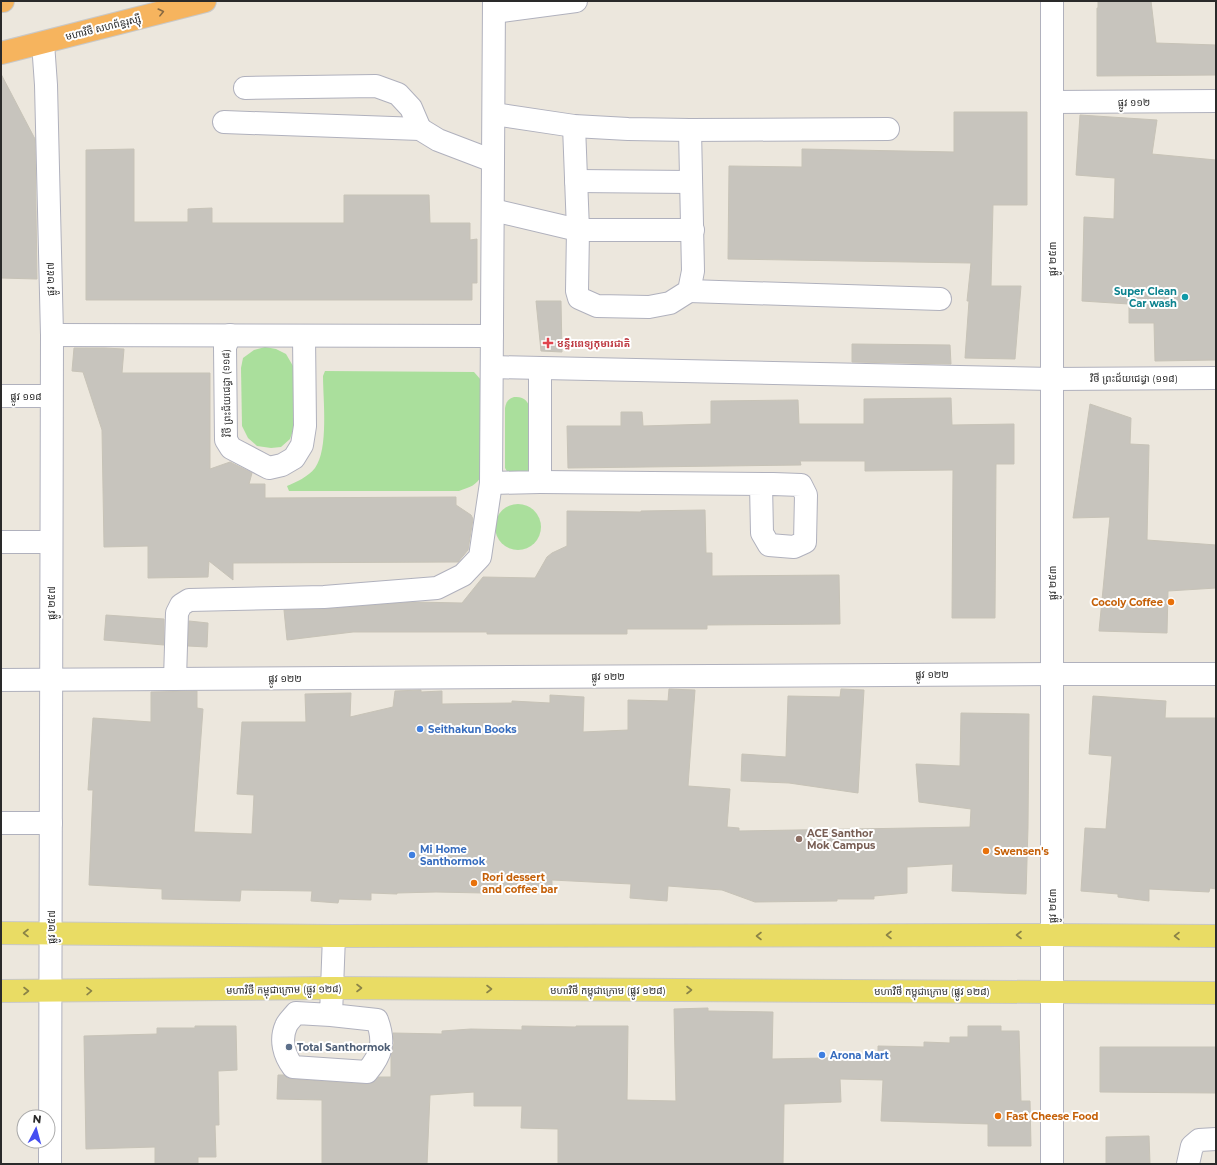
<svg xmlns="http://www.w3.org/2000/svg" width="1217" height="1165" font-family="Montserrat,'Noto Sans Khmer',sans-serif">
<style>
.green{fill:#aadf9c}
.building{fill:#c7c4bd;stroke:#c7c3b7}
.lines{fill:none;stroke-linecap:round;stroke-linejoin:round}
.minor-casing{stroke:#b0b1bd;stroke-width:24}
.major-casing{stroke:#c8c8c8;stroke-width:24}
.highway-casing{stroke:#c8c8c8;stroke-width:24}
.minor{stroke:#fff;stroke-width:22}
.major{stroke:#e9dc64;stroke-width:22}
.highway{stroke:#f6b45e;stroke-width:22}
.oneway{stroke:#866841}
.oneway2{stroke:#8a8347}
.culture-dot{fill:#0f9aa8;stroke:#fff;stroke-width:1.5}
.health-dot{fill:#e0444e;stroke:#fff;stroke-width:1.5}
.food-dot{fill:#e8710a;stroke:#fff;stroke-width:1.5}
.shop-dot{fill:#3f7fe0;stroke:#fff;stroke-width:1.5}
.education-dot{fill:#8d6e63;stroke:#fff;stroke-width:1.5}
.service-dot{fill:#5c6f8a;stroke:#fff;stroke-width:1.5}
.labels{text-anchor:middle;stroke-width:4;stroke-linejoin:round;paint-order:stroke}
.street-label{font-size:10px;fill:#2a2a2a;stroke:#fff}
.culture-label{font-size:10px;font-weight:bold;fill:#0d838f;stroke:#fff;text-anchor:end}
.health-label{font-size:10px;font-weight:bold;fill:#be3a42;stroke:#fff;text-anchor:start}
.food-label{font-size:10px;font-weight:bold;fill:#c56008;stroke:#fff;text-anchor:start}
.shop-label{font-size:10px;font-weight:bold;fill:#366cbe;stroke:#fff;text-anchor:start}
.education-label{font-size:10px;font-weight:bold;fill:#785e54;stroke:#fff;text-anchor:start}
.service-label{font-size:10px;font-weight:bold;fill:#4e5e75;stroke:#fff;text-anchor:start}
</style>
<rect width="100%" height="100%" fill="#ece7dd"/>
<g class="green">
<polygon points="265,347 276,349 286,354 293,366 295,425 290,439 281,447 271,448 257,446 248,438 242,426 241,368 243,358 254,350"/>
<path d="M325,371L474,372L481,380L482,475C476,486 470,487 459,491H289L287,486C296,482 308,477 315,468C329,449 323,399 323,376Z"/>
<path d="M514,397C522,397 525,398 529,405V469L525,475L508,473L505,468V408C506,402 508,399 514,397Z"/>
<circle cx="518" cy="527" r="23"/>
</g>
<g class="building">
<polygon points="1098,1 1151,1 1156,43 1216,45 1216,75 1097,76 1097,8 1098,8"/>
<polygon points="1,74 35,139 37,279 1,278"/>
<polygon points="954,112 1027,112 1027,205 993,205 991,286 1021,286 1015,359 965,358 969,301 967,301 971,263 728,259 729,166 802,167 802,149 954,152"/>
<polygon points="1080,115 1157,120 1152,154 1216,160 1216,360 1155,361 1154,323 1129,323 1129,304 1082,301 1084,217 1114,219 1115,178 1076,175"/>
<polygon points="134,149 134,222 188,222 188,209 212,208 212,223 344,223 344,195 429,195 430,223 470,223 470,240 477,239 477,283 472,283 472,300 86,300 86,150"/>
<polygon points="536,301 561,301 562,352 541,351"/>
<polygon points="852,344 950,345 951,364 852,362"/>
<polygon points="74,348 104,348 124,349 122,373 210,373 210,469 230,462 252,473 249,484 265,484 265,498 456,497 456,505 471,515 473,519 468,550 458,562 233,563 233,580 209,561 208,577 148,578 148,546 104,547 102,430 83,372 72,371"/>
<polygon points="951,398 952,425 1014,424 1014,464 996,464 995,618 952,618 953,470 865,471 865,461 800,461 801,465 568,468 567,426 621,426 621,412 642,412 643,426 711,424 711,401 798,400 799,424 864,424 864,399"/>
<polygon points="1090,404 1131,418 1130,444 1149,445 1147,540 1216,545 1216,588 1168,591 1167,633 1099,631 1110,517 1073,518"/>
<polygon points="705,510 706,553 712,553 712,576 839,575 840,624 707,625 707,629 627,629 627,634 487,634 487,632 353,632 287,640 284,610 325,609 414,602 462,603 483,577 535,578 547,557 552,553 567,546 567,511 641,512 641,511"/>
<polygon points="106,615 164,619 164,645 104,640"/>
<polygon points="189,621 208,623 207,647 188,646"/>
<polygon points="669,689 695,690 688,786 730,789 727,827 739,828 739,831 970,827 971,809 919,802 916,764 960,766 961,713 1029,714 1028,827 1026,894 952,891 953,864 907,867 907,893 874,896 874,899 837,899 837,901 755,902 722,890 668,886 667,901 630,898 631,884 552,880 552,892 484,893 436,892 397,893 397,894 371,893 371,900 339,899 338,903 311,901 312,891 241,890 240,901 162,899 162,889 89,885 93,790 88,790 93,718 151,722 151,692 197,691 197,708 203,709 194,832 252,834 254,795 237,794 242,722 306,722 305,694 351,693 350,717 393,707 395,691 421,690 421,692 442,691 442,704 512,703 512,701 550,703 550,695 584,697 583,732 628,730 628,700 668,701"/>
<polygon points="841,689 864,690 858,793 789,783 741,781 742,754 786,757 788,696 840,697"/>
<polygon points="1093,696 1166,701 1165,718 1216,718 1216,889 1210,888 1209,892 1149,889 1149,901 1118,897 1118,894 1081,891 1085,828 1106,829 1112,756 1089,754"/>
<polygon points="708,1008 708,1011 773,1012 772,1059 878,1057 878,1046 924,1047 924,1042 950,1043 950,1037 968,1037 968,1026 1001,1026 1001,1031 1019,1031 1021,1101 1030,1101 1031,1146 988,1146 988,1124 881,1121 883,1080 840,1079 841,1102 784,1104 783,1164 558,1164 558,1129 521,1128 522,1106 474,1106 474,1092 430,1095 427,1164 322,1164 322,1100 277,1099 278,1075 284,1075 287,1078 292,1079 366,1084 372,1083 379,1077 391,1077 391,1056 394,1043 393,1033 442,1034 442,1031 471,1029 522,1030 522,1026 576,1027 576,1026 628,1026 627,1100 676,1101 674,1009"/>
<polygon points="195,1026 236,1026 237,1070 218,1071 219,1125 215,1125 216,1157 198,1157 198,1164 155,1164 155,1147 86,1149 84,1036 157,1034 157,1028 195,1028"/>
<polygon points="1100,1047 1216,1047 1216,1093 1100,1092"/>
<polygon points="1149,1136 1150,1164 1106,1164 1106,1137"/>
</g>
<g class="lines">
<defs>
<g id="minor">
<polyline points="1052,1 1052,1164"/>
<polyline points="494,12 576,1"/>
<polyline points="43,43 46,85 52,335 50,1164"/>
<polyline points="245,88 376,86 398,94 411,108 420,129"/>
<polyline points="1052,102 1216,101"/>
<polyline points="494,114 574,126 628,129 690,130 888,129"/>
<polyline points="224,122 420,129 438,140 493,161"/>
<polyline points="574,126 578,230 577,291 579,298 597,306 649,307 670,303 689,291 693,271 690,130"/>
<polyline points="576,181 691,182"/>
<polyline points="493,210 578,230 693,230"/>
<polyline points="689,291 940,299"/>
<polyline points="52,335 492,336"/>
<polyline points="230,335 225,347 226,440 231,448 269,468 282,465 294,458 302,445 305,426 304,336"/>
<polyline points="492,367 1052,379 1216,378"/>
<polyline points="1,396 51,396"/>
<polyline points="540,482 773,484 801,485 806,495 805,542 794,547 769,545 762,533 761,484"/>
<polyline points="491,483 540,482 540,368"/>
<polyline points="1,542 51,542"/>
<polyline points="175,679 177,613 181,605 189,600 324,597 437,588 463,575 480,557 491,483 494,1"/>
<polyline points="1,680 1052,674 1216,674"/>
<polyline points="1,823 51,823"/>
<path d="M331,1015L377,1020C385,1042 382,1054 367,1072L293,1067C284,1055 280,1040 286,1026C288,1021 293,1017 296,1013L331,1015L334,936"/>
<polyline points="1188,1164 1192,1146 1199,1140 1216,1139"/>
</g>
<g id="major">
<polyline points="1,933 334,936 1052,935 1216,936"/>
<polyline points="1,991 332,988 1216,993"/>
</g>
<g id="highway">
<polyline points="1,1 3,1"/>
<polyline points="1,53 205,1"/>
</g>
</defs>
<use href="#minor" class="minor-casing"/>
<use href="#major" class="major-casing"/>
<use href="#highway" class="highway-casing"/>
<use href="#minor" class="minor"/>
<use href="#major" class="major"/>
<use href="#highway" class="highway"/>
</g>
<defs><path id="oneway-chevron" d="M-2-3.5L2.5 0L-2 3.5" fill="none" stroke-width="1.6" stroke-linecap="round" stroke-linejoin="round"/></defs>
<use class="oneway" href="#oneway-chevron" transform="translate(161 12) rotate(-14)"/>
<g class="oneway2">
<use href="#oneway-chevron" transform="translate(26 933) rotate(-180)"/>
<use href="#oneway-chevron" transform="translate(889 935) rotate(180)"/>
<use href="#oneway-chevron" transform="translate(1019 935) rotate(180)"/>
<use href="#oneway-chevron" transform="translate(759 936) rotate(180)"/>
<use href="#oneway-chevron" transform="translate(1177 936) rotate(-180)"/>
<use href="#oneway-chevron" transform="translate(359 988)"/>
<use href="#oneway-chevron" transform="translate(489 989)"/>
<use href="#oneway-chevron" transform="translate(689 990)"/>
<use href="#oneway-chevron" transform="translate(26 991)"/>
<use href="#oneway-chevron" transform="translate(89 991) rotate(-1)"/>
</g>
<circle class="culture-dot" cx="1185" cy="297" r="4"/>
<path class="health-dot" d="M546 337h4v4h4v4h-4v4h-4v-4h-4v-4h4z"/>
<g class="food-dot">
<circle cx="1171" cy="602" r="4"/>
<circle cx="986" cy="851" r="4"/>
<circle cx="474" cy="883" r="4"/>
<circle cx="998" cy="1116" r="4"/>
</g>
<g class="shop-dot">
<circle cx="420" cy="729" r="4"/>
<circle cx="412" cy="855" r="4"/>
<circle cx="822" cy="1055" r="4"/>
</g>
<circle class="education-dot" cx="799" cy="839" r="4"/>
<circle class="service-dot" cx="289" cy="1047" r="4"/>
<g class="labels">
<g class="street-label">
<text transform="translate(103 27) rotate(-14)" y="4">មហាវិថី សហព័ន្ធរុស្ស៊ី</text>
<text transform="translate(1134 102) rotate(-1)" y="4">ផ្លូវ ១១២</text>
<text transform="translate(1052 259) rotate(-90)" y="4">ផ្លូវ ២៥៣</text>
<text transform="translate(50 279) rotate(-91)" y="4">ផ្លូវ ២៥៧</text>
<text x="1134" y="382">វិថី ព្រះជ័យជេដ្ធា (១១៨)</text>
<text transform="translate(226 393) rotate(-91)" y="4">វិថី ព្រះជ័យជេដ្ធា (១១៨)</text>
<text x="26" y="400">ផ្លូវ ១១៨</text>
<text transform="translate(1052 583) rotate(-90)" y="4">ផ្លូវ ២៥៣</text>
<text transform="translate(51 603) rotate(-90)" y="4">ផ្លូវ ២៥៧</text>
<text x="932" y="678">ផ្លូវ ១២២</text>
<text x="608" y="680">ផ្លូវ ១២២</text>
<text x="285" y="682">ផ្លូវ ១២២</text>
<text transform="translate(1052 906) rotate(-90)" y="4">ផ្លូវ ២៥៣</text>
<text transform="translate(51 927) rotate(-90)" y="4">ផ្លូវ ២៥៧</text>
<text transform="translate(284 989) rotate(-1)" y="4">មហាវិថី កម្ពុជាក្រោម (ផ្លូវ ១២៨)</text>
<text x="608" y="994">មហាវិថី កម្ពុជាក្រោម (ផ្លូវ ១២៨)</text>
<text x="932" y="995">មហាវិថី កម្ពុជាក្រោម (ផ្លូវ ១២៨)</text>
</g>
<g class="culture-label">
<text x="1177" y="295">Super Clean<tspan x="1177" dy="12">Car wash</tspan></text>
</g>
<g class="health-label">
<text x="557" y="347">មន្ទីរពេទ្យកុមារជាតិ</text>
</g>
<g class="food-label">
<text x="1163" y="606" text-anchor="end">Cocoly Coffee</text>
<text x="994" y="855">Swensen's</text>
<text x="482" y="881">Rori dessert<tspan x="482" dy="12">and coffee bar</tspan></text>
<text x="1006" y="1120">Fast Cheese Food</text>
</g>
<g class="shop-label">
<text x="428" y="733">Seithakun Books</text>
<text x="420" y="853">Mi Home<tspan x="420" dy="12">Santhormok</tspan></text>
<text x="830" y="1059">Arona Mart</text>
</g>
<g class="education-label">
<text x="807" y="837">ACE Santhor<tspan x="807" dy="12">Mok Campus</tspan></text>
</g>
<g class="service-label">
<text x="297" y="1051">Total Santhormok</text>
</g>
</g>
<rect width="1217" height="1165" fill="none" stroke="#2a2a2a" stroke-width="4"/>
<g transform="translate(36 1129) rotate(6)"><circle r="19" fill="#ffffff" stroke="#aaaaaa"/>
<path d="M0-3L7 15L0 10L-7 15Z" fill="#454ef1"/>
<text y="-6" font-size="11" font-weight="bold" text-anchor="middle" fill="#2a2a2a">N</text>
</g>
</svg>
